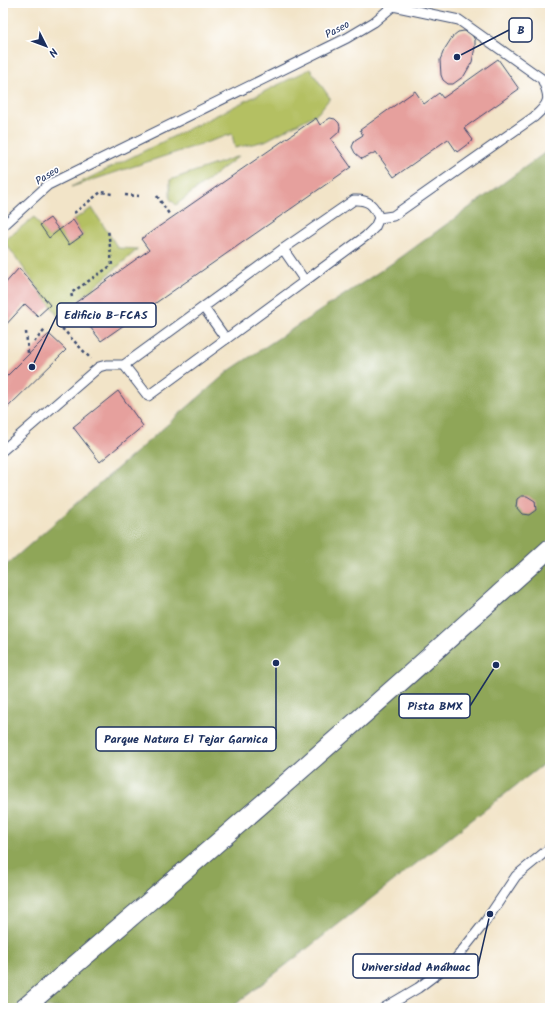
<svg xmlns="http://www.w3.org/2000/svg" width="553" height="1011" font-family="Kalam,sans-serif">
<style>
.green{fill:#b4c062;stroke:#687860}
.forest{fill:#8fa658;stroke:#556a5b}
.building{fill:#e6a09d}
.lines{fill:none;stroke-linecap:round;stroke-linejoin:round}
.service-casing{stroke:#3b4a6e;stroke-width:11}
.minor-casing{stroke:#3b4a6e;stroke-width:20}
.path{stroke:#3b4a6e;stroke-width:2.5;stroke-dasharray:3 3;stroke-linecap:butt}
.service{stroke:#fff;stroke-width:9}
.minor{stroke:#fff;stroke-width:18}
.labels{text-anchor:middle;stroke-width:3.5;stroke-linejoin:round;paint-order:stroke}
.street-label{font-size:11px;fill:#1b2f5e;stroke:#fff}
.leader{fill:none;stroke:#1b2f5e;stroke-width:1.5}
.callout-dot{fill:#1b2f5e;stroke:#fff;stroke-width:1.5}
.callout{fill:#fff;stroke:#1b2f5e;stroke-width:1.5}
.callout-label{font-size:12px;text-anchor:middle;font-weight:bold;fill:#1b2f5e}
</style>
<rect width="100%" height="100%" fill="#fff"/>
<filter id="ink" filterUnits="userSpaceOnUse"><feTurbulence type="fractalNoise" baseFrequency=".025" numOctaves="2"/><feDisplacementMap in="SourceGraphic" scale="8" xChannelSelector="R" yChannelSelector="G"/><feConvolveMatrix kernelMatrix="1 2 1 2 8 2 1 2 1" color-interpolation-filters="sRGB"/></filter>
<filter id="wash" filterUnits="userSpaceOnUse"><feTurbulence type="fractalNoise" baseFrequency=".012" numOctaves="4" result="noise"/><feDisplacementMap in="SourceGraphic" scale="16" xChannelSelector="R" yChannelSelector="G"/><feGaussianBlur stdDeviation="0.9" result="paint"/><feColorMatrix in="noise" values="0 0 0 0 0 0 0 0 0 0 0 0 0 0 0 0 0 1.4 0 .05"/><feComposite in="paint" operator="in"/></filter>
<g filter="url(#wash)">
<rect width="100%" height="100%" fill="#f2e4c8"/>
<g class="green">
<polygon points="310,69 330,98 318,113 265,141 235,148 232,134 71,187"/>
<polygon points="239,156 176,205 170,199 170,180"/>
<polygon points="92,208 118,248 138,249 82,298 61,320 4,241 34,217 49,237 59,230 70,245 83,235 73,220"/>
</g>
<polygon class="forest" points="550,149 550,759 231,1008 3,1008 3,568 230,370 400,258"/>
<g id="blocks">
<g class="building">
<polygon points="464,31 468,32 472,35 475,40 475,47 472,62 464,76 453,84 448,84 443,80 441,75 440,60 444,50 453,36 458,32"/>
<polygon points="498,59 519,89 464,128 473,140 457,152 448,139 394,177 376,152 362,159 355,153 352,147 355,140 363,135 360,130 415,91 424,104 439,93 443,98"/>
<polygon points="316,118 320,125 330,118 335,119 339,123 340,127 339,132 331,139 351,167 101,341 83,318 71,325 65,320 67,315 77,308 75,303 149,250 141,239"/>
<polygon points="50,218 59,230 73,220 83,235 69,245 59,230 49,238 40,225"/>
<polygon points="19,268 50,305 38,316 25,304 3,328 3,286"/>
<polygon points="49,334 66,350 3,412 3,380"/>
<polygon points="118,391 143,426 100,462 73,427"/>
<polygon points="521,496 527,496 535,501 536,510 529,515 522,514 516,507 517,499"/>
</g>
</g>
</g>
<g filter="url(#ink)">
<use href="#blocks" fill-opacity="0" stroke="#3b4a6e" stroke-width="1"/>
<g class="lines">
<defs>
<g id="service">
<path d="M3,226L48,185L347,38L374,22L393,6L459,20L542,79C551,99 550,103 534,117L393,216L379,218"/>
<path d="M283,249L354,200C368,199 374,205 379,218L375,227L366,236L305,281"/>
<polyline points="124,365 148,396 226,339"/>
<polyline points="3,450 99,367 106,365 124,365 283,249 305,281 226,339 204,308"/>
<polyline points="384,1008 418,988 454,961 485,922 516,876 550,848"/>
</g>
<path id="minor" d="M24,1008C202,858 377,705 550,548"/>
</defs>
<use href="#service" class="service-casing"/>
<use href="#minor" class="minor-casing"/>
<g class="path">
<polyline points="125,195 139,196"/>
<polyline points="157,196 169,214"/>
<polyline points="74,213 101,192 112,194"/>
<polyline points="72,297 71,293 112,265 108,229"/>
<polyline points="58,324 91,359"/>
<polyline points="81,326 83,318"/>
<polyline points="26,332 28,353"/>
<polyline points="34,342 45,330"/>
<polyline points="3,357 4,374"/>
</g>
<use href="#service" class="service"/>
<use href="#minor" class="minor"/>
</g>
</g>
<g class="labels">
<g class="street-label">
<text transform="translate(337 29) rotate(-28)" y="4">Paseo</text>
<text transform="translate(47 175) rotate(-32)" y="4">Paseo</text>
</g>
</g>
<path class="leader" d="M457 57L509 30M32 367L57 315M496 665L470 706M276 663L276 739M490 914L478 966"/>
<g class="callout-dot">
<circle cx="457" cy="57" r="4"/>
<circle cx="32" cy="367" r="4"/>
<circle cx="496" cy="665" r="4"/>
<circle cx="276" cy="663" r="4"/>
<circle cx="490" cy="914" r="4"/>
</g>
<g class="callout">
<rect x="509" y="18" width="23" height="24" rx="4"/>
<rect x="57" y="303" width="99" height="24" rx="4"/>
<rect x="399" y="694" width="71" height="24" rx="4"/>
<rect x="96" y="727" width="180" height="24" rx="4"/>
<rect x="353" y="954" width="125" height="24" rx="4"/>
</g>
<g class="callout-label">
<text x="521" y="34">B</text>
<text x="106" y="319">Edificio B-FCAS</text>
<text x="435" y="710">Pista BMX</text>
<text x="186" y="743">Parque Natura El Tejar Garnica</text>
<text x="416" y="971">Universidad Anáhuac</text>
</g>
<rect width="553" height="1011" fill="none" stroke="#fff" stroke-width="16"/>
<g transform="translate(46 46) rotate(132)" stroke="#ffffff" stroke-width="3" paint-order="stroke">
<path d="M0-3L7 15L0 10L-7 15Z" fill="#1b2f5e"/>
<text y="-6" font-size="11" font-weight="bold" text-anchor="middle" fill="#1b2f5e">N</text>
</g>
</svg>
